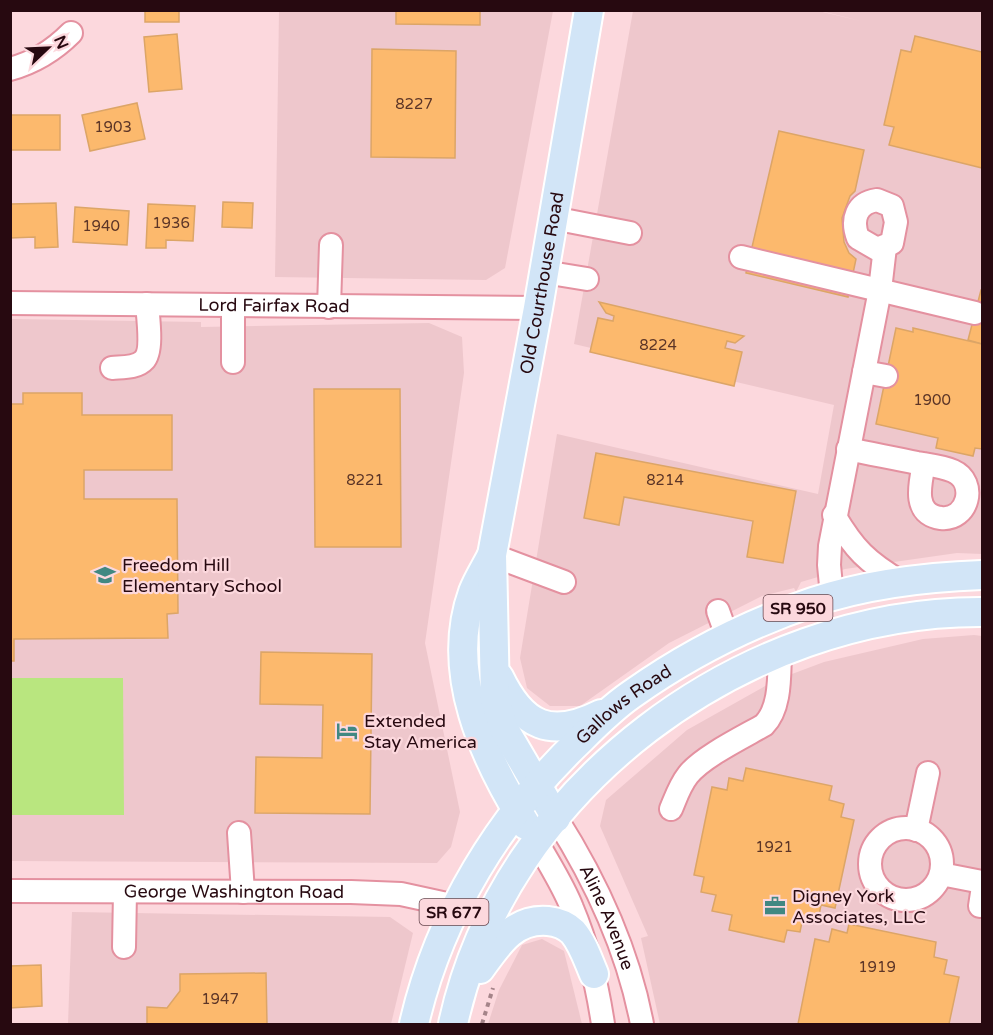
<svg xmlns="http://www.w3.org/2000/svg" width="993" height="1035" font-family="'Varela Round',sans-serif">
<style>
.built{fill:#eec7cc}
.green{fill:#b9e67f}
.building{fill:#fcb96d;stroke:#dca567;stroke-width:1.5}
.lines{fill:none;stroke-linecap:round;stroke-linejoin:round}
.minor-casing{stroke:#e491a0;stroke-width:26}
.major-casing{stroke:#fff;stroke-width:32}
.path{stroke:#a58489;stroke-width:4;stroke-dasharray:4.5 4.5;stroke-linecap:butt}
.minor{stroke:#fff;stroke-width:22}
.major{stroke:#d2e5f7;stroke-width:28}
.labels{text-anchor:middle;stroke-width:4.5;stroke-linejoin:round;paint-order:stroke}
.number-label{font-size:15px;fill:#5c3527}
.shield{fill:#fcd8dd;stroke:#67474e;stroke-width:1.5}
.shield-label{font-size:16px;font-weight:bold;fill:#270910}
.street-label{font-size:18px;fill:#270910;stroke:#fcd8dd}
.poi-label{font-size:18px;fill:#270910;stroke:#fcd8dd;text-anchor:start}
</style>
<rect width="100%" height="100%" fill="#fcd8dd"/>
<g class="built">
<polygon points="814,10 861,21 821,11 982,11 982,554 957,553 845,569 801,582 796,592 794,588 762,596 669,643 580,706 550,706 527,688 520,658 557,434 818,494 834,405 574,344 633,11"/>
<polygon points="279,11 553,11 505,268 486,280 275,277"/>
<polygon points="11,319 201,322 201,327 429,323 462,337 464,373 425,643 460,812 451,847 437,863 11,861"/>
<polygon points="974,635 982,636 982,1024 660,1024 641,938 648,936 600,826 606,800 687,730 776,680 824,662 923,639"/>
<polygon points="72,912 390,917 413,933 391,1024 68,1024"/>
<polygon points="542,939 564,951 582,1024 488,1024 499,990 522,945"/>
</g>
<polygon class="green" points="10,678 123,678 124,815 11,815"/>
<g class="building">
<rect x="145" y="10" width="34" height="12"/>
<polygon points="396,10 480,10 480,25 396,24"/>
<polygon points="177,34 182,89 149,92 144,37"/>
<polygon points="915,36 982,52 982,168 889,145 894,127 884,125 901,50 911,52"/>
<polygon points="372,49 456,51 455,158 371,157"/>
<polygon points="137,103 145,139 90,151 82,115"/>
<rect x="10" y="115" width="50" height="35"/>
<polygon points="779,131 864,150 855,191 850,196 842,218 844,242 849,253 856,259 848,297 746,273"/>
<polygon points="223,202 253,203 252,228 222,227"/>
<polygon points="56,203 58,247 35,248 35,237 10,238 10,204"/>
<polygon points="148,204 195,206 193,241 166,240 166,248 146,248"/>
<polygon points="75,207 129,211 127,245 73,242"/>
<polygon points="981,290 982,290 982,344 968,340"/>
<polygon points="599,302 744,336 735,343 727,341 725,348 742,352 734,386 590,352 598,318 613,321 614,316 606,313"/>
<polygon points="896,328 913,332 913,328 982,344 982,449 975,448 973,456 936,448 938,438 876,424"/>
<polygon points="314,389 400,389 401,547 315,547"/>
<polygon points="23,393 82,393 82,415 172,415 172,470 84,470 84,499 177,499 178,613 167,614 168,638 14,639 14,661 10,661 10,404 23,404"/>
<polygon points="596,453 796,491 783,563 747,557 753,521 624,497 619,525 584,518"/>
<polygon points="261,652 372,654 370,814 255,813 256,757 322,758 323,705 260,704"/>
<polygon points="746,768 832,786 829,800 844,804 841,817 854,820 835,908 821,905 818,920 803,917 800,932 787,930 784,942 729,930 732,915 712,911 716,895 701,892 704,877 694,875 712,787 727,790 729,778 743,781"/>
<polygon points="849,924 936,942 934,957 947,960 944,974 959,977 949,1024 798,1024 815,939 829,942 832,929 847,933"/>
<polygon points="41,965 42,1006 10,1008 10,966"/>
<polygon points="266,973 267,1024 147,1024 147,1007 167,1008 180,991 180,974"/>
</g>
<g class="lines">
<defs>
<g id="minor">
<path d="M10,69C35,62 53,51 71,33"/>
<path d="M877,200L892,206L896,222L892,243L877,249L858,238C851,220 856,203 877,200Z"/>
<polyline points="553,218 630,233"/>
<polyline points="741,257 975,313"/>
<polyline points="544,272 587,279"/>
<path id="s1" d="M10,303L538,308"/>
<polyline points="329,307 331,245"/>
<polyline points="233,362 233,305"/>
<path d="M112,368C122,367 137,368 144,360C153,351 148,317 147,304"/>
<polyline points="864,372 886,376"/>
<path d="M848,449C871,454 894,458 917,463C928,465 942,466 953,471C978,482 968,521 941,518C912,514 920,484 924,464"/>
<path d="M834,515C854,549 867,562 901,582"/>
<polyline points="492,555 564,582"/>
<polyline points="832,596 829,565 830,546 880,290 885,247"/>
<polyline points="718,611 727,636"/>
<path d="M671,809C676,797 680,785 688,775C702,757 743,737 764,725C781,708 779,675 780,653"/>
<path id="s2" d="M556,818C596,881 628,950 642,1024"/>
<circle cx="906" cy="864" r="36"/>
<polyline points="916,830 928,773"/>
<polyline points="239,833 243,892"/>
<path d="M537,842C549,864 563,885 572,908C588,946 597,984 603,1024"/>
<polyline points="941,874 982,882"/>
<path id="s3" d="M10,891L351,892L401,894L456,906"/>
<polyline points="980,906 982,893"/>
<polyline points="124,947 125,892"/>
</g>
<g id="major">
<path d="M492,555C486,567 478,579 473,592C444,672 484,758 526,825"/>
<path d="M499,677C523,727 551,739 601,714"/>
<path id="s4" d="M556,818L504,729L495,699L492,555L538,308L589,10"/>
<path d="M480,969C498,944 514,918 548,921C558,922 566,925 573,932C583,944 588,960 594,974"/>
<path id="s5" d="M414,1024C439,915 500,816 581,739C597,723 613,707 632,694C687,655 748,624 813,602C867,584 926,577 982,575"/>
<path d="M453,1024C504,787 744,611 982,612"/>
</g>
</defs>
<use href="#minor" class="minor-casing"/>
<use href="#major" class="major-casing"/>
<polyline class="path" points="482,1024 493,988"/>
<use href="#minor" class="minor"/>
<use href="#major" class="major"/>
</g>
<defs>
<symbol id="school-bare" viewBox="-9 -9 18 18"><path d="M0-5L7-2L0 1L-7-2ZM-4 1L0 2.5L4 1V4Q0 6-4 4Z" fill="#418882" stroke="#fcd8dd" stroke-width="2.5" paint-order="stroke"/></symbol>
<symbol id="hotel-bare" viewBox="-9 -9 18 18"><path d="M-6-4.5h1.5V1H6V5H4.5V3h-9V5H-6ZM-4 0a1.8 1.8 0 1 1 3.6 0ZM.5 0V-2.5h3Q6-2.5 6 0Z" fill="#418882" stroke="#fcd8dd" stroke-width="2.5" paint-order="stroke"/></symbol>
<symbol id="office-bare" viewBox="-9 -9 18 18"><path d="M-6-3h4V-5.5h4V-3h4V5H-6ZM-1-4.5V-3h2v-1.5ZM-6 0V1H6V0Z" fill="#418882" stroke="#fcd8dd" stroke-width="2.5" paint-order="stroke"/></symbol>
</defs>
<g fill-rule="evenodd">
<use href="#school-bare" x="90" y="560" width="30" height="30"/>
<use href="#hotel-bare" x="332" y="716" width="30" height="30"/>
<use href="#office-bare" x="760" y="891" width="30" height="30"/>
</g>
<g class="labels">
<g class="number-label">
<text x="414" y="109">8227</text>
<text x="113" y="132">1903</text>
<text x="171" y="228">1936</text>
<text x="101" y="231">1940</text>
<text x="658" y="350">8224</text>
<text x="932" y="405">1900</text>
<text x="365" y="485">8221</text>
<text x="665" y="485">8214</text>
<text x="774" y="852">1921</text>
<text x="877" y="972">1919</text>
<text x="220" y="1004">1947</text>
</g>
<g class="shield">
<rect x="763.5" y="595" width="69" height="26" rx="4.5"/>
<rect x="419.5" y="899" width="69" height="26" rx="4.5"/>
</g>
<g class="shield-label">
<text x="798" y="614">SR 950</text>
<text x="454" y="918">SR 677</text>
</g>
<g class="street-label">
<text dy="6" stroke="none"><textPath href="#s4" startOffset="555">Old Courthouse Road</textPath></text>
<text dy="6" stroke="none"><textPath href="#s1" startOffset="264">Lord Fairfax Road</textPath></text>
<text dy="6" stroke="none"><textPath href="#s5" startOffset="390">Gallows Road</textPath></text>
<text dy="6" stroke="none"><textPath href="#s3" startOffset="224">George Washington Road</textPath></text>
<text dy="6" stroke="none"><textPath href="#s2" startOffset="112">Aline Avenue</textPath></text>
</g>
<g class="poi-label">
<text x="122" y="571">Freedom Hill<tspan x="122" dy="21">Elementary School</tspan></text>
<text x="364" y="727">Extended<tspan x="364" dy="21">Stay America</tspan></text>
<text x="792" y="902">Digney York<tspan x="792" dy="21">Associates, LLC</tspan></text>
</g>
</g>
<rect width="993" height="1035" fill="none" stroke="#270910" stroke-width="24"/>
<g transform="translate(48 48) rotate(67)" stroke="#fcd8dd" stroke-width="4.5" paint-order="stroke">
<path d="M0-4.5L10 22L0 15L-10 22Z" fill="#270910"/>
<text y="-9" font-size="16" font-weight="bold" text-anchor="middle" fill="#270910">N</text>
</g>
</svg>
